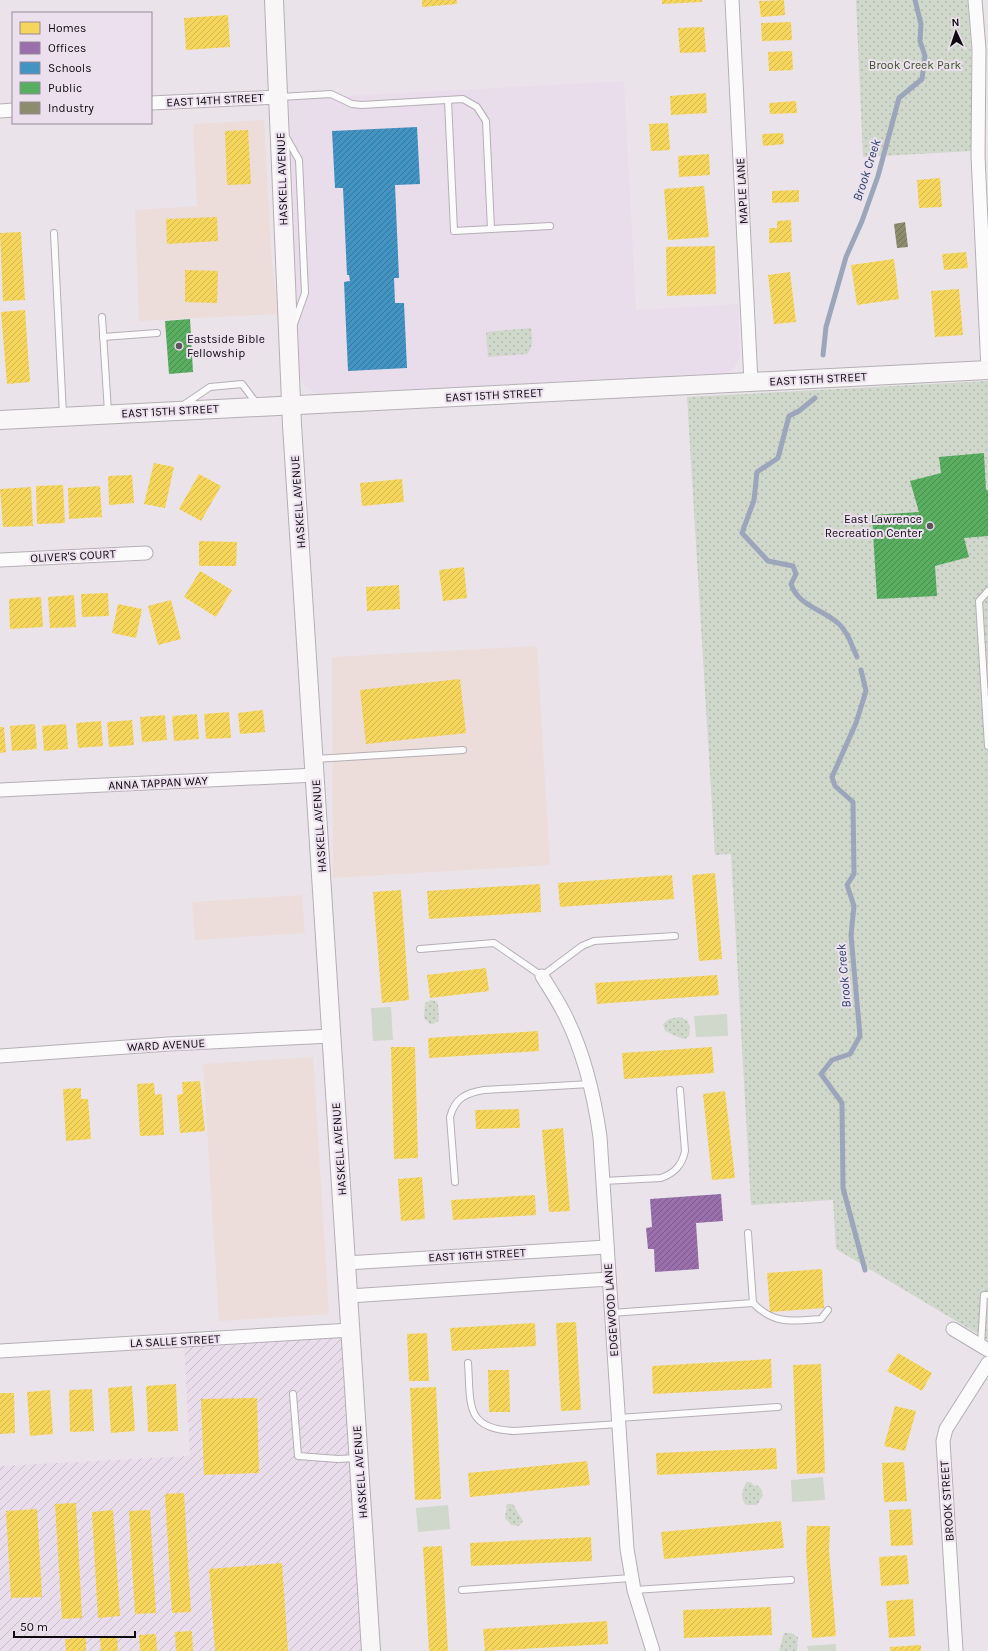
<svg xmlns="http://www.w3.org/2000/svg" width="988" height="1651" font-family="Karla,sans-serif">
<style>
.commercial{fill:#ecdcda}
.industrial{fill:url(#industrial-furrows)}
.built{fill:#e9dceb}
.park{fill:url(#park-dots)}
.pitch{fill:#d0d7cb}
.homes{fill:url(#homes-hatch)}
.offices{fill:url(#offices-hatch)}
.schools{fill:url(#schools-hatch)}
.public{fill:url(#public-hatch)}
.industry{fill:url(#industry-hatch)}
.lines{fill:none;stroke-linecap:round;stroke-linejoin:round}
.stream{stroke:#9ca6bb;stroke-width:5}
.service-casing{stroke:#b4afb5;stroke-width:8}
.minor-casing{stroke:#b4afb5;stroke-width:15}
.secondary-casing{stroke:#b4afb5;stroke-width:20}
.service{stroke:#fcfbfc;stroke-width:6}
.minor{stroke:#fcfbfc;stroke-width:13}
.secondary{stroke:#f8f6f6;stroke-width:18}
.poi-dot{fill:#5b565c;stroke:#ece0ee;stroke-width:1.5}
.labels{text-anchor:middle;stroke-width:4;stroke-linejoin:round;paint-order:stroke}
.park-label{font-size:12px;fill:#3b5529;stroke:#ece0ee}
.street-label{font-size:12px;fill:#0e0a0f;stroke:#ece0ee}
.poi-label{font-size:12px;fill:#0e0a0f;stroke:#ece0ee;text-anchor:start}
.water-label{font-size:13px;font-style:italic;fill:#273e66;stroke:#ece0ee}
</style>
<defs>
<pattern id="industrial-furrows" width="10" height="10" patternUnits="userSpaceOnUse"><rect width="10" height="10" fill="#e9dceb"/><path d="M-1 1l2-2M0 10L10 0M9 11l2-2" fill="none" stroke="#c7bbc8"/></pattern>
<pattern id="park-dots" width="8" height="8" patternUnits="userSpaceOnUse"><rect width="8" height="8" fill="#d0d7cb"/><path d="M2 2h.1M6 6h.1" fill="none" stroke="#b1b7ad" stroke-width="1.8" stroke-linecap="round"/></pattern>
<pattern id="homes-hatch" width="6" height="6" patternUnits="userSpaceOnUse"><rect width="6" height="6" fill="#f6d55c"/><path d="M-1 1l2-2M0 6l6-6M5 7l2-2" fill="none" stroke="#d2b64f"/></pattern>
<pattern id="offices-hatch" width="6" height="6" patternUnits="userSpaceOnUse"><rect width="6" height="6" fill="#9970ab"/><path d="M-1 1l2-2M0 6l6-6M5 7l2-2" fill="none" stroke="#7b5a8a"/></pattern>
<pattern id="schools-hatch" width="6" height="6" patternUnits="userSpaceOnUse"><rect width="6" height="6" fill="#4393c3"/><path d="M-1 1l2-2M0 6l6-6M5 7l2-2" fill="none" stroke="#36769d"/></pattern>
<pattern id="public-hatch" width="6" height="6" patternUnits="userSpaceOnUse"><rect width="6" height="6" fill="#5aae61"/><path d="M-1 1l2-2M0 6l6-6M5 7l2-2" fill="none" stroke="#498c4e"/></pattern>
<pattern id="industry-hatch" width="6" height="6" patternUnits="userSpaceOnUse"><rect width="6" height="6" fill="#8c8c6e"/><path d="M-1 1l2-2M0 6l6-6M5 7l2-2" fill="none" stroke="#717159"/></pattern>
</defs>
<rect width="100%" height="100%" fill="#eae4ea"/>
<g class="commercial">
<polygon points="264,120 271,251 277,314 139,321 135,210 197,206 193,124"/>
<polygon points="537,646 550,865 333,878 332,657"/>
<polygon points="302,895 305,933 195,940 192,902"/>
<polygon points="313,1057 329,1314 219,1321 203,1064"/>
</g>
<polygon class="industrial" points="351,1330 371,1651 0,1651 0,1466 190,1456 184,1341"/>
<polygon class="built" points="624,81 636,310 738,304 740,356 733,370 726,373 317,394 305,386 300,377 289,99"/>
<g class="park">
<polygon points="856,0 968,0 971,53 972,151 863,157"/>
<path d="M531,328C532,337 534,346 527,354L488,357L486,332Z"/>
<polygon points="988,381 988,1340 836,1249 833,1200 751,1205 731,854 715,855 687,397"/>
<polygon points="431,1000 436,1001 438,1004 439,1021 433,1024 430,1024 424,1018 425,1003"/>
<path d="M679,1017L687,1020L690,1027L689,1036L685,1039C677,1038 672,1033 665,1031L663,1024L669,1019Z"/>
<path d="M747,1482H751L754,1486L757,1485L761,1489L763,1495L757,1505H746C740,1500 742,1487 747,1482Z"/>
<polygon points="507,1504 513,1504 523,1521 519,1526 511,1525 505,1518"/>
<polygon points="784,1633 791,1633 798,1637 797,1651 779,1651"/>
</g>
<g class="pitch">
<polygon points="391,1007 393,1040 373,1041 371,1008"/>
<polygon points="727,1014 728,1036 696,1037 694,1016"/>
<polygon points="823,1477 825,1500 792,1502 791,1480"/>
<polygon points="448,1505 450,1529 418,1532 416,1508"/>
<polygon points="836,1644 836,1651 808,1651 807,1646"/>
</g>
<g class="homes">
<polygon points="422,0 457,0 457,4 422,7"/>
<polygon points="662,0 702,0 702,2 662,4"/>
<polygon points="784,0 785,15 761,17 759,1"/>
<polygon points="228,15 230,47 186,50 184,18"/>
<polygon points="791,22 792,40 762,41 761,23"/>
<polygon points="704,27 706,52 680,53 678,28"/>
<polygon points="792,51 793,70 769,71 768,52"/>
<polygon points="706,93 707,113 671,115 670,96"/>
<polygon points="796,101 797,113 770,114 769,103"/>
<polygon points="668,123 670,150 651,151 649,124"/>
<polygon points="248,130 251,184 227,185 225,131"/>
<polygon points="783,133 784,144 763,146 762,134"/>
<polygon points="709,154 710,175 679,177 678,156"/>
<polygon points="940,178 942,207 919,208 917,180"/>
<polygon points="704,186 709,237 668,240 664,189"/>
<polygon points="799,190 799,202 772,203 772,191"/>
<polygon points="217,217 218,241 167,244 166,219"/>
<polygon points="791,220 792,242 769,243 769,228 777,228 777,221"/>
<polygon points="21,232 25,300 3,301 0,233"/>
<polygon points="715,246 716,294 667,296 666,247"/>
<polygon points="966,252 968,268 944,270 942,254"/>
<polygon points="894,259 899,299 857,305 851,265"/>
<polygon points="185,270 218,271 217,303 185,302"/>
<polygon points="790,272 796,322 774,324 768,275"/>
<polygon points="959,289 963,335 935,337 931,291"/>
<polygon points="25,310 30,382 7,384 1,312"/>
<polygon points="154,463 174,467 165,508 144,504"/>
<polygon points="199,474 221,486 201,521 179,509"/>
<polygon points="132,475 134,503 109,505 108,476"/>
<polygon points="402,479 404,502 362,506 360,483"/>
<polygon points="63,485 65,523 37,524 36,486"/>
<polygon points="100,486 102,517 69,519 68,488"/>
<polygon points="31,487 33,526 3,527 0,489"/>
<polygon points="199,541 237,542 236,566 199,566"/>
<polygon points="464,567 467,598 443,601 439,570"/>
<polygon points="200,571 232,590 216,617 184,597"/>
<polygon points="399,585 400,609 367,611 366,587"/>
<polygon points="108,593 109,616 82,617 81,594"/>
<polygon points="74,595 76,627 50,628 48,597"/>
<polygon points="41,597 43,627 10,629 9,599"/>
<polygon points="171,600 181,639 158,645 148,606"/>
<polygon points="118,604 142,609 136,638 112,633"/>
<polygon points="460,679 466,733 366,744 360,690"/>
<polygon points="263,710 265,732 240,734 238,713"/>
<polygon points="229,712 231,738 206,739 204,714"/>
<polygon points="197,714 199,739 174,741 172,716"/>
<polygon points="165,715 167,740 142,742 140,717"/>
<polygon points="132,720 134,745 109,747 107,722"/>
<polygon points="101,721 103,746 78,748 76,723"/>
<polygon points="35,724 37,749 12,751 10,726"/>
<polygon points="66,724 68,749 44,751 42,726"/>
<polygon points="0,727 4,727 6,752 0,753"/>
<polygon points="715,873 722,959 699,961 692,875"/>
<polygon points="672,875 674,899 560,907 558,883"/>
<polygon points="540,884 541,912 429,919 427,891"/>
<polygon points="401,890 409,1000 382,1003 373,892"/>
<polygon points="486,968 489,991 430,998 427,975"/>
<polygon points="717,975 719,995 597,1004 595,983"/>
<polygon points="538,1031 539,1051 429,1058 428,1038"/>
<polygon points="391,1047 415,1047 418,1158 394,1159"/>
<polygon points="712,1047 714,1073 624,1079 622,1053"/>
<polygon points="200,1081 205,1131 180,1133 177,1095 183,1094 182,1082"/>
<polygon points="154,1083 155,1095 162,1094 164,1135 140,1136 137,1084"/>
<polygon points="81,1088 81,1099 88,1099 91,1139 66,1141 63,1089"/>
<polygon points="725,1091 735,1178 712,1180 703,1094"/>
<polygon points="519,1109 520,1128 476,1129 475,1110"/>
<polygon points="563,1128 570,1211 549,1212 542,1130"/>
<polygon points="422,1177 425,1219 401,1221 398,1179"/>
<polygon points="535,1195 536,1215 453,1220 451,1200"/>
<polygon points="822,1269 824,1308 770,1312 767,1273"/>
<polygon points="576,1322 581,1410 561,1411 556,1323"/>
<polygon points="535,1323 536,1346 452,1351 450,1328"/>
<polygon points="427,1333 429,1381 409,1381 407,1334"/>
<polygon points="898,1353 932,1373 922,1391 887,1371"/>
<polygon points="771,1359 772,1388 653,1394 652,1366"/>
<polygon points="821,1364 825,1473 797,1474 793,1365"/>
<polygon points="488,1370 509,1370 510,1412 489,1412"/>
<polygon points="176,1384 178,1431 148,1432 146,1386"/>
<polygon points="132,1386 135,1431 111,1433 108,1388"/>
<polygon points="436,1387 441,1499 415,1500 410,1388"/>
<polygon points="92,1389 94,1431 70,1432 69,1390"/>
<polygon points="50,1390 53,1434 30,1436 27,1392"/>
<polygon points="0,1393 14,1393 15,1433 0,1434"/>
<polygon points="257,1398 259,1473 204,1475 201,1399"/>
<polygon points="895,1406 916,1411 905,1451 884,1446"/>
<polygon points="776,1448 777,1469 657,1475 656,1453"/>
<polygon points="587,1461 590,1485 470,1497 468,1473"/>
<polygon points="904,1462 907,1501 884,1502 882,1463"/>
<polygon points="184,1493 191,1612 172,1613 165,1494"/>
<polygon points="76,1503 82,1618 62,1619 55,1504"/>
<polygon points="37,1509 42,1597 11,1598 6,1511"/>
<polygon points="911,1509 913,1545 891,1546 889,1510"/>
<polygon points="113,1510 120,1616 98,1618 92,1512"/>
<polygon points="150,1510 156,1613 135,1614 129,1511"/>
<polygon points="781,1521 784,1548 664,1559 661,1532"/>
<polygon points="807,1526 830,1526 829,1550 836,1636 812,1638 806,1552"/>
<polygon points="591,1537 592,1561 471,1566 470,1543"/>
<polygon points="442,1546 448,1651 429,1651 423,1547"/>
<polygon points="907,1555 909,1584 881,1586 879,1557"/>
<polygon points="282,1563 288,1651 215,1651 209,1569"/>
<polygon points="913,1599 915,1636 889,1638 886,1601"/>
<polygon points="771,1607 772,1635 684,1638 683,1610"/>
<polygon points="607,1621 608,1644 485,1651 483,1629"/>
<polygon points="192,1631 193,1651 176,1651 175,1632"/>
<polygon points="156,1634 157,1651 140,1651 139,1635"/>
<polygon points="117,1636 118,1651 101,1651 100,1637"/>
<polygon points="86,1637 86,1651 66,1651 65,1639"/>
<polygon points="921,1645 921,1651 890,1651 890,1647"/>
</g>
<polygon class="offices" points="721,1194 723,1221 696,1223 699,1269 655,1272 654,1249 648,1249 646,1228 652,1227 650,1199"/>
<polygon class="schools" points="417,127 420,184 395,185 399,278 394,278 395,303 404,303 407,368 348,371 344,282 350,281 349,275 347,275 343,188 335,188 332,131"/>
<g class="public">
<polygon points="190,319 193,372 169,374 165,321"/>
<polygon points="984,453 986,490 988,490 988,536 964,538 969,557 935,566 937,596 877,599 872,515 919,512 910,481 941,473 939,457"/>
</g>
<polygon class="industry" points="905,222 908,247 897,248 894,224"/>
<g class="lines">
<g class="stream">
<polyline points="823,355 826,327 846,257 862,221 878,176 899,98 922,79 925,56 920,41 921,24 915,0"/>
<path d="M815,398L799,411L789,416L778,458L757,472L754,500L742,533L768,561L793,566L796,574L791,584C798,606 823,609 839,624C848,632 852,646 857,657"/>
<polyline points="861,670 866,691 856,723 832,777 835,786 853,802 854,874 847,885 854,906 851,935 860,1036 850,1054 832,1060 821,1074 842,1103 843,1188 865,1270"/>
</g>
<defs>
<g id="service">
<polyline points="280,97 331,94 352,104 362,105 463,99 477,107 486,121 491,229"/>
<polyline points="448,100 454,231 550,226"/>
<polyline points="286,137 299,160 305,293 294,324"/>
<polyline points="54,233 63,415"/>
<polyline points="102,317 108,412"/>
<polyline points="103,337 157,333"/>
<polyline points="182,406 210,387 242,384 257,404"/>
<polyline points="988,591 979,601 988,746"/>
<polyline points="315,759 463,750"/>
<polyline points="420,949 494,943 542,976 582,946 594,941 675,936"/>
<path d="M603,1181L661,1178C675,1173 682,1165 685,1151L680,1090"/>
<path d="M455,1182L450,1117C455,1098 466,1093 484,1090L590,1084"/>
<path d="M753,1303C774,1325 793,1321 821,1319L828,1310"/>
<polyline points="611,1313 753,1303 748,1233"/>
<polyline points="981,1345 984,1295 988,1295"/>
<path d="M468,1363C471,1404 464,1429 514,1431L619,1424"/>
<polyline points="293,1394 298,1456 338,1459 357,1458"/>
<polyline points="618,1418 778,1407"/>
<polyline points="462,1590 631,1578"/>
<polyline points="634,1590 791,1580"/>
</g>
<g id="minor">
<polyline points="732,0 751,382"/>
<polyline points="975,0 979,49 978,156 988,370"/>
<polyline points="151,103 278,97"/>
<polyline points="0,111 13,110"/>
<polyline points="0,560 146,553"/>
<polyline points="0,790 316,775"/>
<path d="M542,976C550,989 558,1001 564,1013C584,1052 594,1094 600,1137L627,1549L634,1590L653,1651"/>
<polyline points="0,1056 169,1044 332,1036"/>
<polyline points="346,1263 607,1247"/>
<polyline points="349,1296 609,1279"/>
<polyline points="953,1329 988,1350"/>
<polyline points="0,1351 351,1330"/>
<polyline points="956,1651 943,1441 946,1429 988,1363"/>
</g>
<g id="secondary">
<polyline points="274,0 292,425 371,1651"/>
<polyline points="0,420 988,370"/>
</g>
</defs>
<use href="#service" class="service-casing"/>
<use href="#minor" class="minor-casing"/>
<use href="#secondary" class="secondary-casing"/>
<use href="#service" class="service"/>
<use href="#minor" class="minor"/>
<use href="#secondary" class="secondary"/>
</g>
<g class="poi-dot">
<circle cx="179" cy="346" r="4"/>
<circle cx="930" cy="526" r="4"/>
</g>
<g class="labels">
<g class="park-label">
<text x="915" y="69">Brook Creek Park</text>
</g>
<g class="street-label">
<text transform="translate(215 100) rotate(-3)" y="4">EAST 14TH STREET</text>
<text transform="translate(282 179) rotate(-92)" y="4">HASKELL AVENUE</text>
<text transform="translate(742 191) rotate(-93)" y="4">MAPLE LANE</text>
<text transform="translate(818 379) rotate(-3)" y="4">EAST 15TH STREET</text>
<text transform="translate(494 395) rotate(-3)" y="4">EAST 15TH STREET</text>
<text transform="translate(170 411) rotate(-3)" y="4">EAST 15TH STREET</text>
<text transform="translate(298 502) rotate(-94)" y="4">HASKELL AVENUE</text>
<text transform="translate(73 556) rotate(-3)" y="4">OLIVER'S COURT</text>
<text transform="translate(158 783) rotate(-3)" y="4">ANNA TAPPAN WAY</text>
<text transform="translate(319 826) rotate(-94)" y="4">HASKELL AVENUE</text>
<text transform="translate(166 1045) rotate(-3)" y="4">WARD AVENUE</text>
<text transform="translate(339 1149) rotate(-94)" y="4">HASKELL AVENUE</text>
<text transform="translate(477 1255) rotate(-3)" y="4">EAST 16TH STREET</text>
<text transform="translate(611 1310) rotate(-94)" y="4">EDGEWOOD LANE</text>
<text transform="translate(175 1341) rotate(-3)" y="4">LA SALLE STREET</text>
<text transform="translate(360 1472) rotate(-94)" y="4">HASKELL AVENUE</text>
<text transform="translate(947 1501) rotate(-94)" y="4">BROOK STREET</text>
</g>
<g class="poi-label">
<text x="187" y="343">Eastside Bible<tspan x="187" dy="14">Fellowship</tspan></text>
<text x="922" y="523" text-anchor="end">East Lawrence<tspan x="922" dy="14">Recreation Center</tspan></text>
</g>
<g class="water-label">
<text transform="translate(866 170) rotate(-72)" y="5">Brook Creek</text>
<text transform="translate(843 976) rotate(-95)" y="5">Brook Creek</text>
</g>
</g>
<rect x="12" y="12" width="140" height="112" fill="#ece0ee" stroke="#938a95"/>
<rect x="20" y="22" width="20" height="12" fill="#f6d55c" stroke="#938a95"/>
<text x="48" y="32" font-size="12" fill="#0e0a0f">Homes</text>
<rect x="20" y="42" width="20" height="12" fill="#9970ab" stroke="#938a95"/>
<text x="48" y="52" font-size="12" fill="#0e0a0f">Offices</text>
<rect x="20" y="62" width="20" height="12" fill="#4393c3" stroke="#938a95"/>
<text x="48" y="72" font-size="12" fill="#0e0a0f">Schools</text>
<rect x="20" y="82" width="20" height="12" fill="#5aae61" stroke="#938a95"/>
<text x="48" y="92" font-size="12" fill="#0e0a0f">Public</text>
<rect x="20" y="102" width="20" height="12" fill="#8c8c6e" stroke="#938a95"/>
<text x="48" y="112" font-size="12" fill="#0e0a0f">Industry</text>
<g transform="translate(956 32) rotate(357)" stroke="#ece0ee" stroke-width="3" paint-order="stroke">
<path d="M0-3L7 15L0 10L-7 15Z" fill="#0e0a0f"/>
<text y="-6" font-size="11" font-weight="bold" text-anchor="middle" fill="#0e0a0f">N</text>
</g>
<path d="M14 1631v6h121v-6" fill="none" stroke="#0e0a0f" stroke-width="2"/>
<text x="20" y="1631" font-size="12" fill="#0e0a0f" stroke="#ece0ee" stroke-width="3" paint-order="stroke">50 m</text>
</svg>
